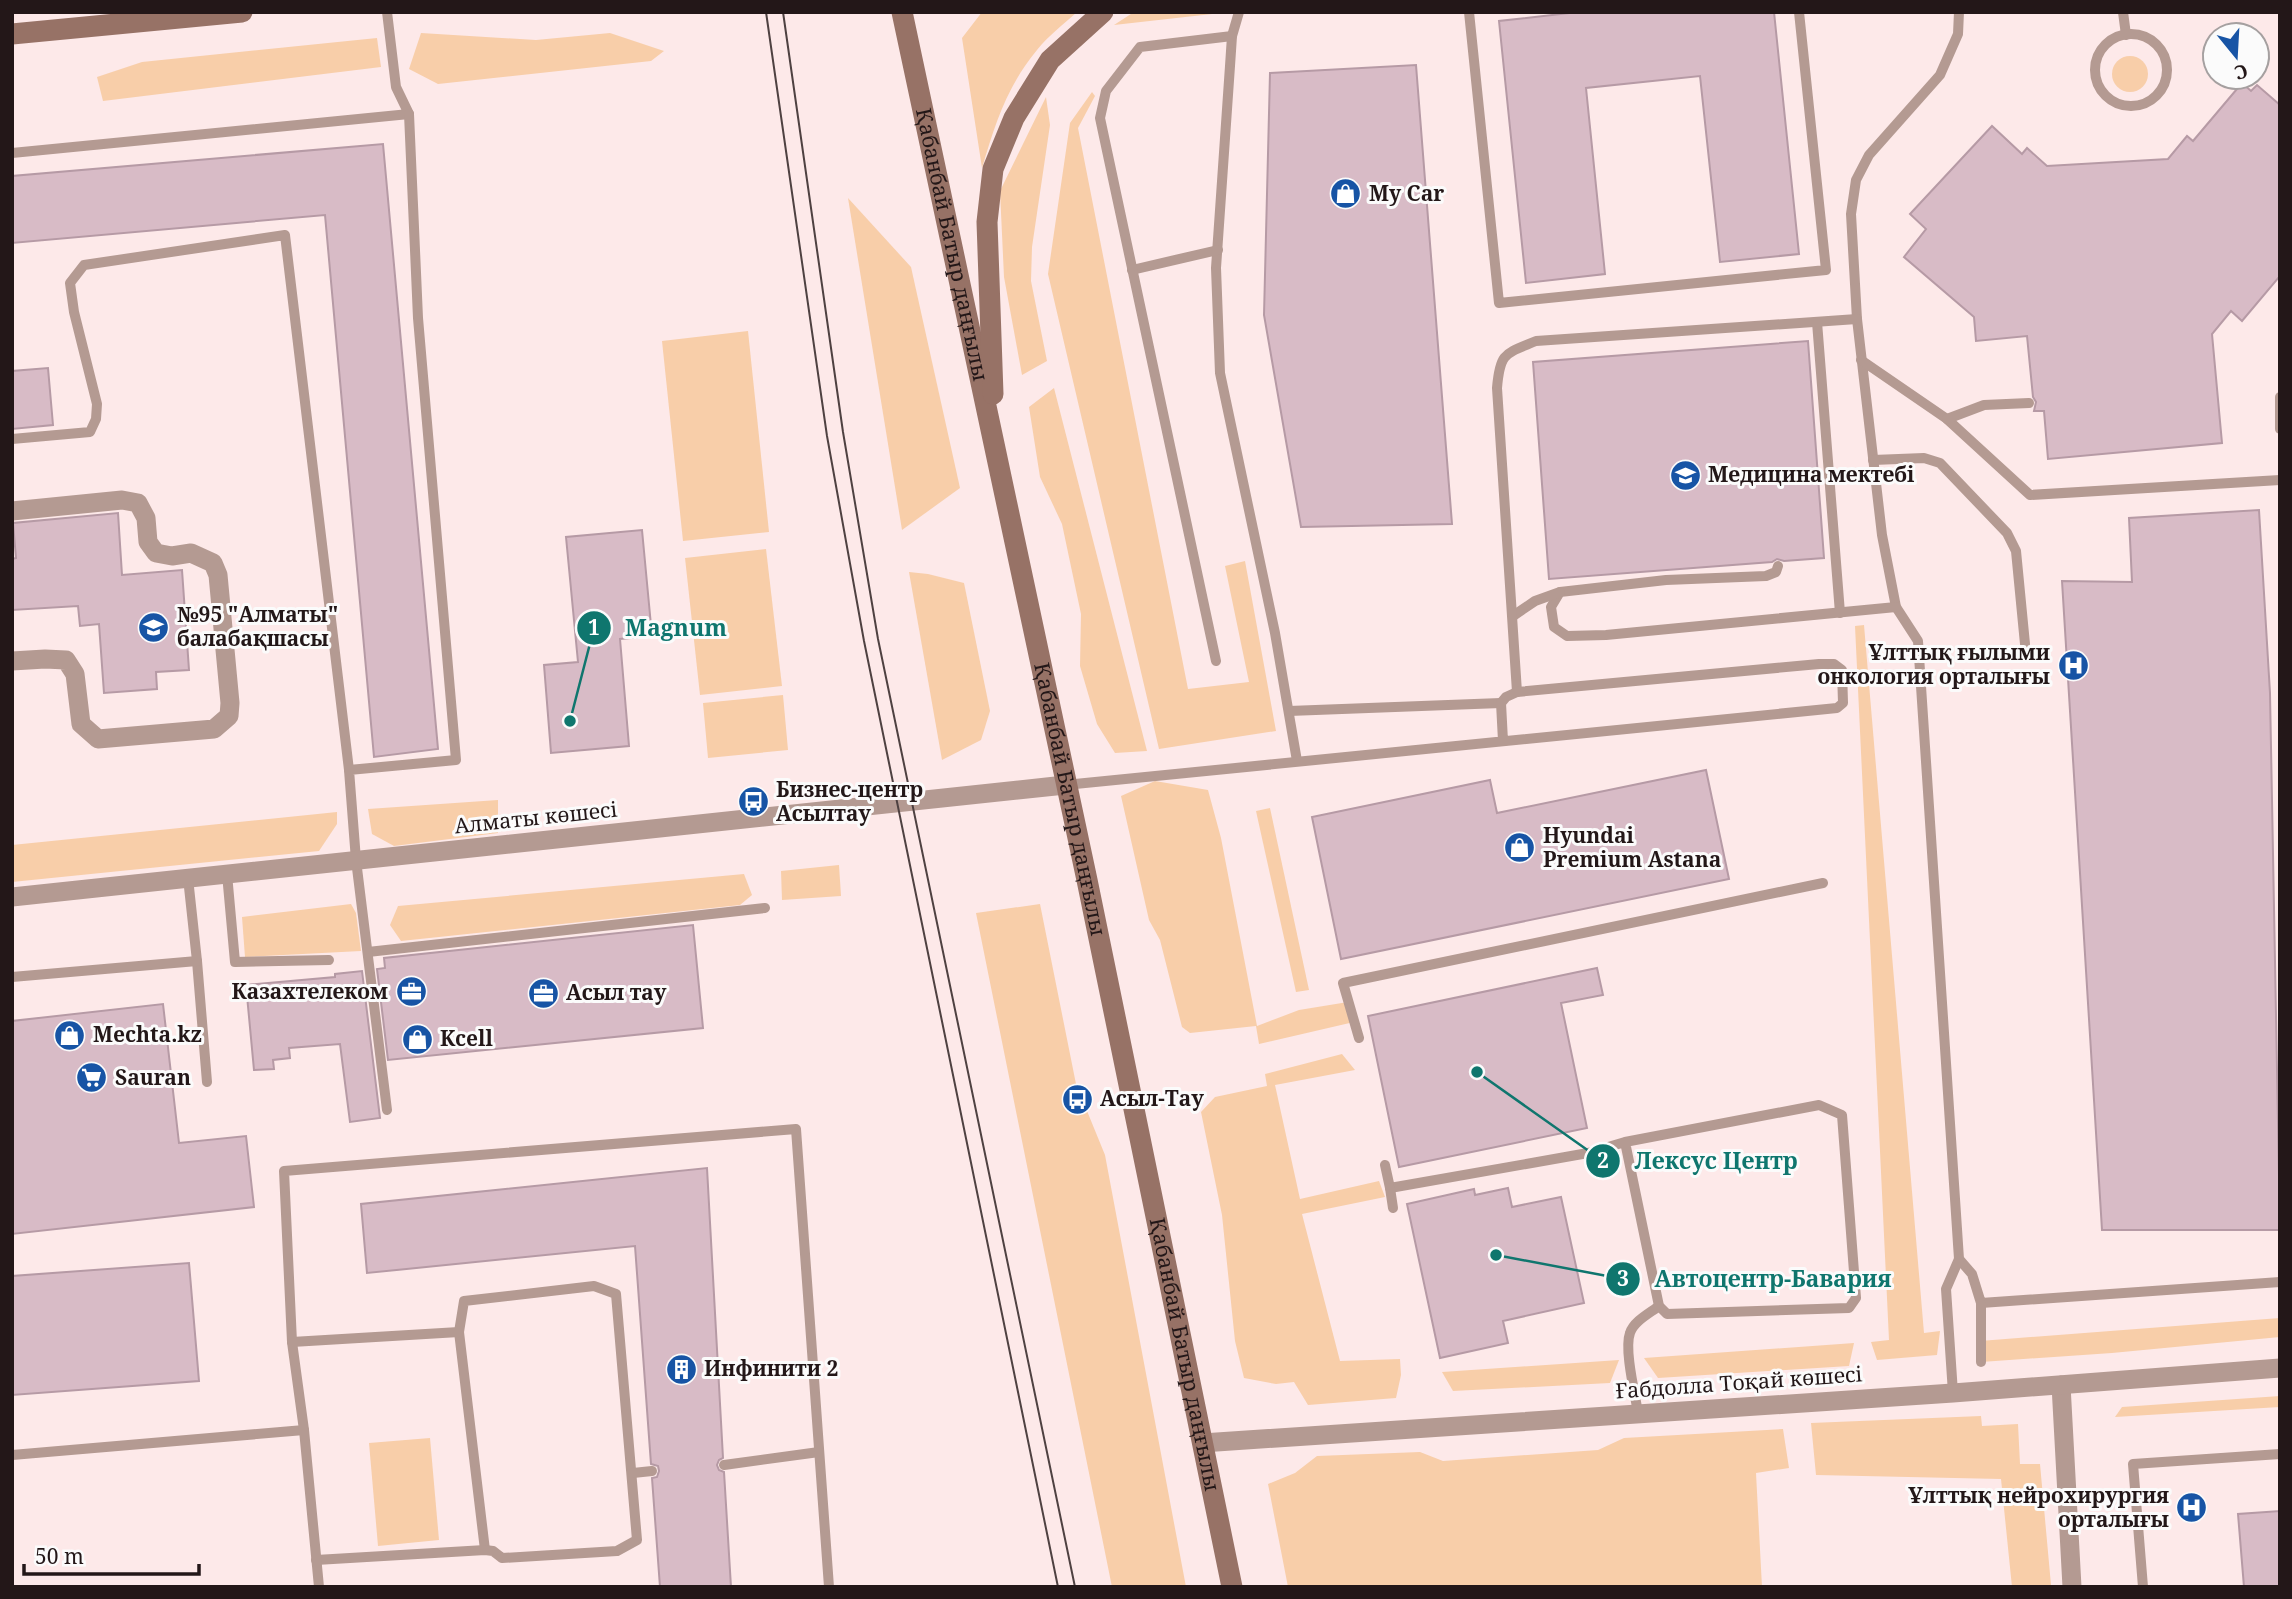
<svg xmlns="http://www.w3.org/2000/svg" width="2292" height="1599" font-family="'Noto Serif',serif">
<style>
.green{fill:#f8cea9}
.building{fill:#d8bbc6;stroke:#b69aa5;stroke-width:2}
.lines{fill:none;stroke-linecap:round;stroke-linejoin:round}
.lane{stroke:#b49a92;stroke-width:10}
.street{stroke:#b49a92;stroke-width:19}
.secondary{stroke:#977266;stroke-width:21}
.tram{stroke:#4e4141;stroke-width:2}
.labels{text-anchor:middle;stroke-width:6;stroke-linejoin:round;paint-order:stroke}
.poi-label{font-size:21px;font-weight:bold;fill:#231718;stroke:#fbfbfb;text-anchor:start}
.street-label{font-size:21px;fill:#231718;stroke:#fbfbfb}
.leader{fill:none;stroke:#0f766e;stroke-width:2.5}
.callout-dot{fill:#0f766e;stroke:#fbfbfb;stroke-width:2.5}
.mark-label{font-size:21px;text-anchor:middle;font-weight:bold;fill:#fff}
.callout-label{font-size:23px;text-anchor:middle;font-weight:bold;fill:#0f766e;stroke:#fbfbfb;stroke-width:6;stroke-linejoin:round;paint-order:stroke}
</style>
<rect width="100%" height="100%" fill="#fde9e9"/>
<g class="green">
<path d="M982,12H1077C1064,24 1048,36 1037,50C1007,86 995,124 982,168L962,38Z"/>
<polygon points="1134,12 1230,12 1114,25"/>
<polygon points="421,33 536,40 610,33 664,51 651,61 438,84 409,69"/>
<polygon points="377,38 381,67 103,101 97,77 142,62"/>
<circle cx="2130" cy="74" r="18"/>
<polygon points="1092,92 1095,96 1078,128 1188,689 1249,682 1225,566 1245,561 1276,731 1159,749 1048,274 1070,123"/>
<polygon points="1046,97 1050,125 1032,247 1031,281 1047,361 1022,375 1004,277 1000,191"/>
<polygon points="848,198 911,267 960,488 902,530"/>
<polygon points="748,331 769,532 683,541 662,341"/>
<polygon points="1054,388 1147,751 1115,753 1097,724 1080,666 1081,614 1062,524 1040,477 1029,407"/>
<polygon points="766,549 782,686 700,695 685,558"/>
<polygon points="909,572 928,574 964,583 990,711 981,740 942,760"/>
<polygon points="1864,625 1924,1333 1940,1331 1937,1355 1877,1360 1871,1342 1889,1340 1855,626"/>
<polygon points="783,695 788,750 708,758 703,703"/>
<polygon points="1155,781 1208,790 1221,838 1257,1026 1299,1010 1348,1002 1354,1022 1259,1044 1256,1026 1190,1033 1182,1027 1160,940 1149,920 1121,796"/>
<polygon points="498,800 498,833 394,846 372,834 368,809"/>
<polygon points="1270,808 1309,990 1296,992 1256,811"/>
<polygon points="337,812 337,824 319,851 12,882 12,845"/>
<polygon points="839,865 841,896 782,900 781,871"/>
<polygon points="744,874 752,895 740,905 401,941 390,925 398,906"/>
<polygon points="351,904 356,913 361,951 245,957 242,917"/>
<polygon points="1040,904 1076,1084 1105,1155 1186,1587 1112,1587 976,913"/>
<polygon points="1342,1054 1355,1070 1275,1085 1300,1199 1379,1181 1385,1197 1302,1214 1340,1361 1400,1359 1401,1375 1396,1398 1308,1405 1294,1382 1276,1384 1244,1378 1235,1341 1222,1215 1201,1112 1215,1097 1267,1086 1265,1074"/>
<polygon points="2280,1318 2280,1337 2112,1353 1981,1362 1980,1341"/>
<polygon points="1854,1343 1849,1366 1658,1378 1644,1358"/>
<polygon points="1619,1360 1610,1383 1453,1391 1442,1372"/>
<polygon points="2280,1396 2280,1407 2115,1417 2122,1407"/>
<polygon points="1981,1416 1982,1426 2018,1424 2020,1464 2040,1464 2051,1585 2048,1587 2012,1587 2001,1479 1816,1475 1811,1423"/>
<polygon points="1783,1429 1789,1468 1756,1473 1762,1587 1288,1587 1268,1484 1295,1473 1317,1456 1420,1452 1443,1461 1598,1450 1624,1438"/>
<polygon points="430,1438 439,1540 378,1546 369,1443"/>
</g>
<g class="building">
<polygon points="1578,12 1774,12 1799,254 1720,262 1700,76 1586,88 1605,274 1526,283 1499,21"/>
<polygon points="1416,65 1452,524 1301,527 1264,315 1270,73"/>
<polygon points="2242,83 2251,91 2257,85 2280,105 2280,276 2242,321 2231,311 2212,334 2222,443 2048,459 2044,411 2034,411 2036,402 2033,397 2027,336 1976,341 1974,317 1904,257 1926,229 1910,214 1992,126 2022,154 2027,148 2047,166 2168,159 2187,136 2193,141"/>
<polygon points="383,144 438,749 374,757 325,215 12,243 12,176"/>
<polygon points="1808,341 1824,558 1784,561 1777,559 1772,562 1549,579 1533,362"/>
<polygon points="48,368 53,425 12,429 12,371"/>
<polygon points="2259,510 2270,693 2280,1230 2102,1230 2062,581 2132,582 2129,518"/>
<polygon points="118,513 122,575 182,570 189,670 156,672 157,689 104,693 99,624 80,626 78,606 12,610 12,559 16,558 13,523"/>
<polygon points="642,530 652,636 620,639 629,746 551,753 544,665 578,662 566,537"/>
<polygon points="1706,770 1729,879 1341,959 1312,817 1490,780 1497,813"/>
<polygon points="693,925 703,1028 388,1060 377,969 385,968 384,958"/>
<polygon points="1597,968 1603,995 1561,1003 1587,1128 1399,1167 1368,1016"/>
<polygon points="362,971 380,1118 350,1122 340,1044 289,1048 290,1058 273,1060 274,1069 254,1070 246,985 335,977 335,974"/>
<polygon points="163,1004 179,1143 246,1136 254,1207 12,1234 12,1021"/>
<polygon points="707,1168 723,1458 719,1460 717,1465 719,1470 724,1472 731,1587 660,1587 652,1478 657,1477 659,1471 658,1466 651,1464 635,1246 367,1273 361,1204"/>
<polygon points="1508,1188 1512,1207 1561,1197 1584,1303 1503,1321 1508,1343 1440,1358 1407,1204 1474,1189 1475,1195"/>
<polygon points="189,1263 199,1381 12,1395 12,1276"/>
<polygon points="2280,1511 2280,1587 2244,1587 2238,1514"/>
</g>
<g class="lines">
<g class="lane">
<polyline points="1239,12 1232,36 1230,66 1216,268 1220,373 1275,633 1297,761"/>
<polyline points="1469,12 1499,303 1826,270 1799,12"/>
<polyline points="1959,12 1958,34 1940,75 1869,155 1856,180 1851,214 1857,319 1882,535 1896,607 1918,641 1959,1259 1972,1274 1981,1303 2280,1282"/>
<polyline points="2123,12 2126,35"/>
<circle cx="2131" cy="70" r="36"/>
<polyline points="12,153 409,114 396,87 387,12"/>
<polyline points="1132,270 1218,250"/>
<polyline points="1817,322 1840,613"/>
<polyline points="1861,360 1947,419 2030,495 2280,480"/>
<polyline points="2280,397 2280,429"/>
<polyline points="1947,419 1984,405 2029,403"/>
<polyline points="12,439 90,432 96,419 97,404 74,312 70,283 84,265 285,235 349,770"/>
<polyline points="1873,460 1924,458 1940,463 2007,533 2016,551 2025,644"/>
<polyline points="1778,566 1776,572 1766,576 1666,580 1560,592 1551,607 1554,627 1567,636 1606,635 1896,607"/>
<polyline points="1513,616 1535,601 1560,592"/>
<polyline points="1216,661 1100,118 1106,91 1140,47 1232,36"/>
<path d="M1517,692L1497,388C1500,352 1505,354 1536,341L1857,319"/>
<polyline points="1289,711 1501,703"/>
<polyline points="1065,785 1837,708 1843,703 1842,670 1834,664 1819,664 1517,692 1506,697 1501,703 1503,741"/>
<polyline points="227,874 235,962 329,960"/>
<polyline points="368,952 765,908"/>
<polyline points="197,961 207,1082"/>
<polyline points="12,977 197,961 188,878"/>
<polyline points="1359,1038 1343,983 1823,883"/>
<polyline points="387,1110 356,860 349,770 456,760 418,318 409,114"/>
<polyline points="1385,1165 1390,1188 1588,1153 1625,1142 1819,1105 1842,1115 1856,1298 1849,1308 1667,1314 1659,1306 1625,1142"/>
<polyline points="1390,1188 1393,1208"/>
<polyline points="459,1332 485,1550"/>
<polyline points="292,1342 459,1332 464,1301 594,1286 616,1294 637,1540 617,1551 502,1558 493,1551 485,1550 316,1560"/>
<polyline points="1981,1362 1981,1303"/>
<polyline points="1953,1393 1946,1289 1959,1259"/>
<path d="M1638,1413C1635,1394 1624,1349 1630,1333C1634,1321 1650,1313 1659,1306"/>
<polyline points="12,1455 304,1430"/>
<polyline points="724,1465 819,1452"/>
<polyline points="633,1473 652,1471"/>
<polyline points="319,1587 304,1430 292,1342 284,1171 796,1129 829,1587"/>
<polyline points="2143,1587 2133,1464 2280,1454"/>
</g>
<g class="street">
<polyline points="12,511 122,500 138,503 146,518 148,542 156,553 172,556 191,553 213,563 218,575 230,703 229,716 214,729 98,739 81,724 75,674 66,660 45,659 12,661"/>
<polyline points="12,897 1065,785"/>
<polyline points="2061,1385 2072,1587"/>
<polyline points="1202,1443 1953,1393 2280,1368"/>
</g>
<g class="secondary">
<path id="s1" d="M902,12L1087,880L1232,1587"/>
<polyline points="12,34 242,12"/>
<polyline points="993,394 987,222 993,169 1014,118 1050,60 1103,12"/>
</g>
<g class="tram">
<polyline points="766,12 827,436 864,641 1058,1587"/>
<polyline points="783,12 843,432 878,639 1075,1587"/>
</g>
</g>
<defs>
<symbol id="shop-disc" viewBox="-11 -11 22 22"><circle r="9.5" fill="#1754a5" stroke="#fbfbfb"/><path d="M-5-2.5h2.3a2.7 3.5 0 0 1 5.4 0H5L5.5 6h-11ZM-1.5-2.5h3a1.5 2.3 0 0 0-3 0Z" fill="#fff"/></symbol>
<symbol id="school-disc" viewBox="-11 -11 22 22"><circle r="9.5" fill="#1754a5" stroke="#fbfbfb"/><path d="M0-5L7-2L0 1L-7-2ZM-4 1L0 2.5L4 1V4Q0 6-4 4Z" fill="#fff"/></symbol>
<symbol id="hospital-disc" viewBox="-11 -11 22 22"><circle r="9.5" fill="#1754a5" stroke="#fbfbfb"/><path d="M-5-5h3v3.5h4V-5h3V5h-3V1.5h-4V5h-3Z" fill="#fff"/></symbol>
<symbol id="bus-disc" viewBox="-11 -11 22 22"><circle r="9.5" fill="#1754a5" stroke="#fbfbfb"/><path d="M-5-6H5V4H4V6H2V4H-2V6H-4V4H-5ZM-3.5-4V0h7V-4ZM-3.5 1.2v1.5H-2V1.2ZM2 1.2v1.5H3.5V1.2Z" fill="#fff"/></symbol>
<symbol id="office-disc" viewBox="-11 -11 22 22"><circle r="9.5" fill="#1754a5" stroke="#fbfbfb"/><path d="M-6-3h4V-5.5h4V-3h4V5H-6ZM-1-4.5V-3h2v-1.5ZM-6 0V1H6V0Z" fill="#fff"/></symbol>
<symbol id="supermarket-disc" viewBox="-11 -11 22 22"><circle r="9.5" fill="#1754a5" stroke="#fbfbfb"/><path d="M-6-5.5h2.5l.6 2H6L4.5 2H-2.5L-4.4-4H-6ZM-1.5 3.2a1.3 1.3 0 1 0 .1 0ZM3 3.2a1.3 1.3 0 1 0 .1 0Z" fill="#fff"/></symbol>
<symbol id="building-disc" viewBox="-11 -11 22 22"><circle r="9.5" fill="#1754a5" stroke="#fbfbfb"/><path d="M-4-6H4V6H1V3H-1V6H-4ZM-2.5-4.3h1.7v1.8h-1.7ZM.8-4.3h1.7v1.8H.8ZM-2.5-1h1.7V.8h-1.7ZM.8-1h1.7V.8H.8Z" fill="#fff"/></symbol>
</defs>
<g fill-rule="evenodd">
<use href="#shop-disc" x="1328" y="176" width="35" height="35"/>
<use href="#school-disc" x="1668" y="458" width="35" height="35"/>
<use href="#school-disc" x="136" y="610" width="35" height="35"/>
<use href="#hospital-disc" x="2056" y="648" width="35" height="35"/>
<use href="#bus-disc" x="736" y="784" width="35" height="35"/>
<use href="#shop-disc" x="1502" y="830" width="35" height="35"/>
<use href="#office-disc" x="394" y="974" width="35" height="35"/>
<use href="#office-disc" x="526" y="976" width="35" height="35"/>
<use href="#shop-disc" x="52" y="1018" width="35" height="35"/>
<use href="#shop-disc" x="400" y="1022" width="35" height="35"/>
<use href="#supermarket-disc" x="74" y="1060" width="35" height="35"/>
<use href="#bus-disc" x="1060" y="1082" width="35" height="35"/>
<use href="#building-disc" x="664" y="1352" width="35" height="35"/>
<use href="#hospital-disc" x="2174" y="1490" width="35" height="35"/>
</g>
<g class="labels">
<g class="poi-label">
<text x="1369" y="201">My Car</text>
<text x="1708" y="482">Медицина мектебі</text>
<text x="177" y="622">№95 "Алматы"<tspan x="177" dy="24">балабақшасы</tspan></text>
<text x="2050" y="660" text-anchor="end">Ұлттық ғылыми<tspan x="2050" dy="24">онкология орталығы</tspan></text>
<text x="776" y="797">Бизнес-центр<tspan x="776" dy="24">Асылтау</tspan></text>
<text x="1543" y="843">Hyundai<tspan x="1543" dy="24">Premium Astana</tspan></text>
<text x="388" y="999" text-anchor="end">Казахтелеком</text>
<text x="566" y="1000">Асыл тау</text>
<text x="93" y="1042">Mechta.kz</text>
<text x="440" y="1046">Kcell</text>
<text x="115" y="1085">Sauran</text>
<text x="1100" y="1106">Асыл-Тау</text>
<text x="704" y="1376">Инфинити 2</text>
<text x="2169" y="1503" text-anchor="end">Ұлттық нейрохирургия<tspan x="2169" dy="24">орталығы</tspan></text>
</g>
<g class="street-label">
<text dy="7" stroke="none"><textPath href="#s1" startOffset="238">Қабанбай Батыр даңғылы</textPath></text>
<text dy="7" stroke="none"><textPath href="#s1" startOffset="805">Қабанбай Батыр даңғылы</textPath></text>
<text transform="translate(536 818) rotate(-6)" y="7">Алматы көшесі</text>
<text dy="7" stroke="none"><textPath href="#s1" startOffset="1372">Қабанбай Батыр даңғылы</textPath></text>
<text transform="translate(1739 1383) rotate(-4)" y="7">Ғабдолла Тоқай көшесі</text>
</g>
</g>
<path class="leader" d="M570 721L594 628M1477 1072L1603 1161M1496 1255L1623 1279"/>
<g class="callout-dot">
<circle cx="570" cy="721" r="7"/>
<circle cx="1477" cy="1072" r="7"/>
<circle cx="1496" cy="1255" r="7"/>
<circle cx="594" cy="628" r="18"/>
<circle cx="1603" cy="1161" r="18"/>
<circle cx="1623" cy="1279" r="18"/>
</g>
<g class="mark-label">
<text x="594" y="635">1</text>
<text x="1603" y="1168">2</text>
<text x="1623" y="1286">3</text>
</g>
<g class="callout-label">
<text x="676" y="636">Magnum</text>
<text x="1716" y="1169">Лексус Центр</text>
<text x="1773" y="1287">Автоцентр-Бавария</text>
</g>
<rect width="2292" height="1599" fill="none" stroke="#231718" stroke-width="28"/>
<g transform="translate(2236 56) rotate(162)"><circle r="33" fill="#fbfbfb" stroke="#a5a0a0" stroke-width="2"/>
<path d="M0-5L12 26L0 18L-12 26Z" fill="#1754a5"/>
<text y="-10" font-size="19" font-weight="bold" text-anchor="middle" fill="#231718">С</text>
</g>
<path d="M24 1564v10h175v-10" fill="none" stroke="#231718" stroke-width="3.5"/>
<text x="35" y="1564" font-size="21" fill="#231718" stroke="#fbfbfb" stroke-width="5" paint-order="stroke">50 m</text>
</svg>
